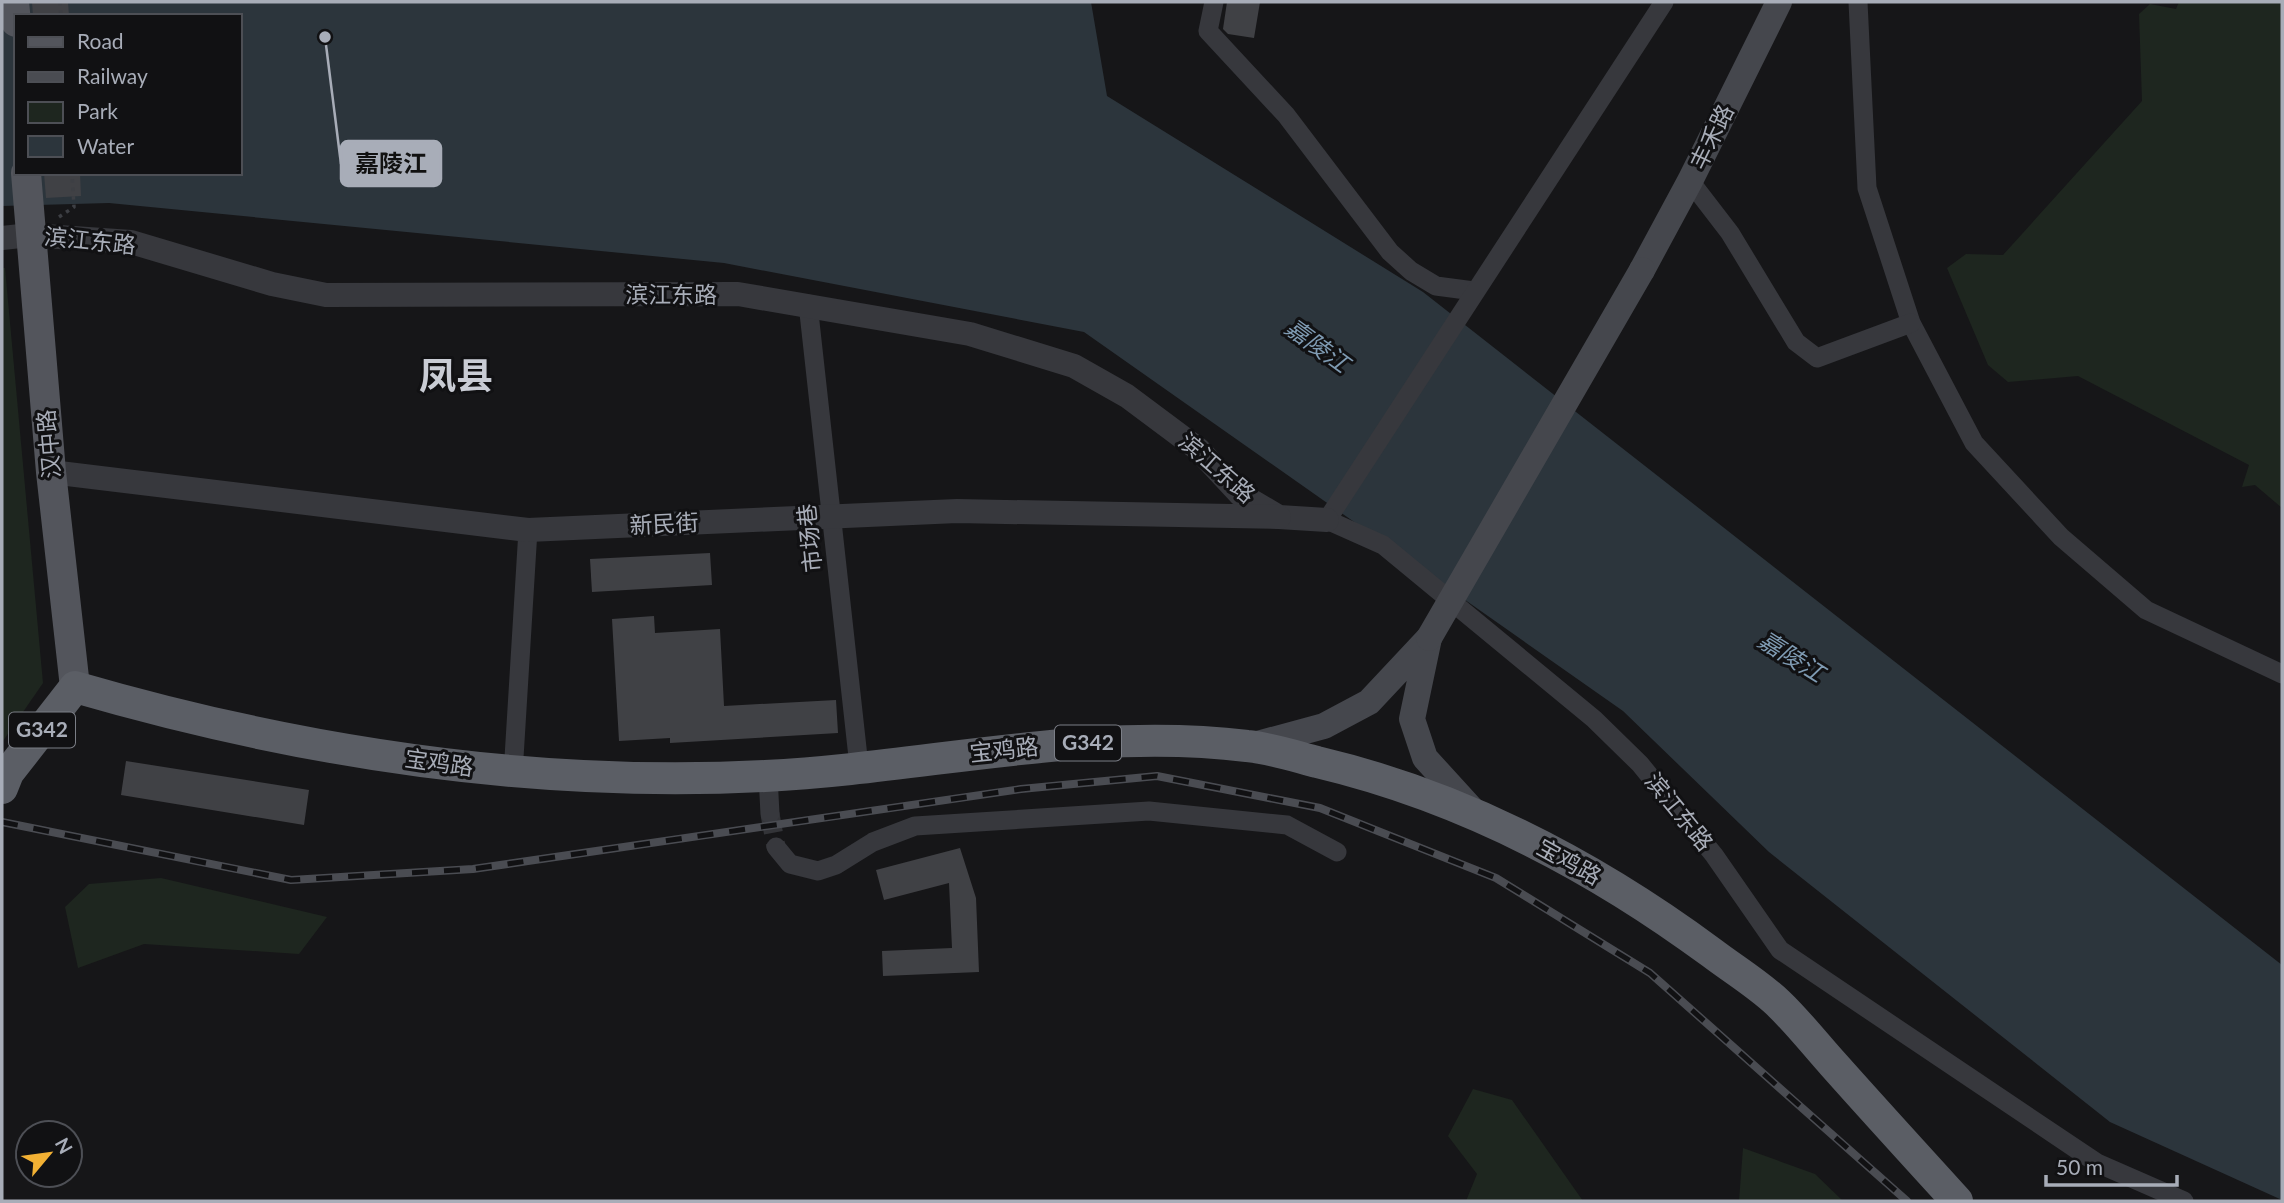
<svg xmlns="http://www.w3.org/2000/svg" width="2284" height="1203" font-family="Lato,'Noto Sans SC',sans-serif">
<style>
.green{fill:#1e261f}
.water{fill:#2c353c;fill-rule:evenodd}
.building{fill:#404145}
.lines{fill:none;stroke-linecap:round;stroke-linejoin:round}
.minor-tunnel{stroke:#333438;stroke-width:19;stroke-dasharray:19 10;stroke-linecap:butt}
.path{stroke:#3d3f44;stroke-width:3.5;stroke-dasharray:3.5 5;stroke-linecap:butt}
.minor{stroke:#37383d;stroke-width:19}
.tertiary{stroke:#37383d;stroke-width:24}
.secondary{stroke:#45474d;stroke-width:26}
.primary{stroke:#53555c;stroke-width:30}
.trunk{stroke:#5b5e65;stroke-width:32}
.rail-casing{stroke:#4a4c52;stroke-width:8}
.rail{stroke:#111113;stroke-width:5;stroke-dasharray:16;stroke-linecap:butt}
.secondary-bridge{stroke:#45474d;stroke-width:26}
.labels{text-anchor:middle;stroke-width:6;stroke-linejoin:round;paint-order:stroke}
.shield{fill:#111113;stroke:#7b7e86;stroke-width:2}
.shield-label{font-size:21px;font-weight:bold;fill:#a8adb8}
.street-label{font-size:23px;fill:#a8adb8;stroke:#111113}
.water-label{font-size:24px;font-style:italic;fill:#7f9bb3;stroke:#111113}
.town-label{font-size:37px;font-weight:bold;fill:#c9ccd4;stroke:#111113}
.leader{fill:none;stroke:#a8adb8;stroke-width:2.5}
.callout-dot{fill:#a8adb8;stroke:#111113;stroke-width:2.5}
.callout{fill:#a8adb8;stroke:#a8adb8;stroke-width:2.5}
.callout-label{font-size:24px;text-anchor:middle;font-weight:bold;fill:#111}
</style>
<rect width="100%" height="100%" fill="#161618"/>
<g class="green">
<polygon points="2179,2 2282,2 2282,508 2255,485 2242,487 2249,465 2078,376 2008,382 1988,365 1947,268 1966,254 2003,255 2142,101 2139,14 2150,4 2176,9"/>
<polygon points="2,268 5,268 43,683 3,741"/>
<polygon points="161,878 327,917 299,954 144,944 78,968 65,907 89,884"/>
<polygon points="1473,1089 1512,1100 1583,1201 1466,1201 1477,1174 1448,1136"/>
<polygon points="1743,1148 1815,1174 1843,1201 1739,1201"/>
</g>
<path class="water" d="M2,2H1091L1107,96L1423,292L2282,965V1200L2110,1122L1769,852L1623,711L1084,332L724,263L109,203L2,206ZM16,16H240V173H16Z"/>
<g class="building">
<polygon points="32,2 68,2 69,16 33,16"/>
<polygon points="1227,2 1260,2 1254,38 1228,34 1223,29"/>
<polygon points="44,173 80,173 81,196 46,198"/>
<polygon points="710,553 712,585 592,592 590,559"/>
<polygon points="654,616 655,633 720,629 724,706 836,700 838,733 670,743 670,738 619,741 612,619"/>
<polygon points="126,761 309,790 304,825 121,795"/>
<polygon points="960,848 976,898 979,972 883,976 882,951 952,948 949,883 884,900 876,870"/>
</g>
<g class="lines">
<polyline class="minor-tunnel" points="770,814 776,847"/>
<g class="path">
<polyline points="60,2 61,16"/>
<polyline points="59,217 74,207 72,173"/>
</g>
<g class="minor">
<polyline points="1214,2 1208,31 1286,115 1390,252 1411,271 1436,286 1474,291"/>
<polyline points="1664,2 1327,520 1383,545 1594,719 1640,764 1714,855 1780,950 2097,1163 2184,1201"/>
<polyline points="1858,2 1867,188 1911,323 1974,443 2061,537 2146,610 2282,674"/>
<polyline points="1690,181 1730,233 1796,342 1817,358 1911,323"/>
<polyline points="808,304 859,766"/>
<polyline points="513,774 528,530"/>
<polyline points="768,776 770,814"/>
<polyline points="776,847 790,864 818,871 836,865 873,842 915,826 1149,811 1287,825 1337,852"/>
</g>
<g class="tertiary">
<polyline points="2,238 30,235 131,242 272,284 326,295 738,294 970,334 1074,366 1127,396 1198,449 1240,494 1279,517 1327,520"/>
<polyline points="51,472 528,530 957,511 1279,517"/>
</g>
<g class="secondary">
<polyline points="1642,270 1690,181 1779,2"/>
<polyline points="1250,746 1324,726 1369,702 1429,638 1412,719 1425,758 1477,815"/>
</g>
<g class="primary">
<polyline points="14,2 16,22"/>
<polyline points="26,173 51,472 75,687"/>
</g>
<path class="trunk" d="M2,788L8,773L75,687C299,752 532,788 765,776C926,768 1085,726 1247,746C1270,748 1294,756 1317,762C1461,796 1593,865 1712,953C1733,969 1758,984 1778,1003C1797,1021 1815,1044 1833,1064C1874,1110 1915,1155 1957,1201"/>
<defs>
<polyline id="rail" points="2,822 291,880 473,869 1021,789 1157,776 1320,808 1496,878 1650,973 1907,1201"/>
</defs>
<use href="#rail" class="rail-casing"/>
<use href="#rail" class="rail"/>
<polyline class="secondary-bridge" points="1429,638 1642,270"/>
</g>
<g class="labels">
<g class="shield">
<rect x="9" y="712.5" width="66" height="35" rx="5"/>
<rect x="1055" y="725.5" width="66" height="35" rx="5"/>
</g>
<g class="shield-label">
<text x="42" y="737">G342</text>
<text x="1088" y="750">G342</text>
</g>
<g class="street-label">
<text transform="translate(1712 137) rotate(-64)" y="8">丰禾路</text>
<text transform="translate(90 241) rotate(6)" y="8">滨江东路</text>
<text x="671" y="303">滨江东路</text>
<text transform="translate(49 444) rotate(-95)" y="8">汉中路</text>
<text transform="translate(1217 468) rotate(41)" y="8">滨江东路</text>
<text transform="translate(664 524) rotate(-3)" y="8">新民街</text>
<text transform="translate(810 538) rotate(-96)" y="8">市场巷</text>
<text transform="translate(1004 750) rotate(-6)" y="8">宝鸡路</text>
<text transform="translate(439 763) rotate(8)" y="8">宝鸡路</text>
<text transform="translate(1679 812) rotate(51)" y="8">滨江东路</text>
<text transform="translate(1569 862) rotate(29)" y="8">宝鸡路</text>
</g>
<g class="water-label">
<text transform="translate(1317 346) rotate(36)" y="8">嘉陵江</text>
<text transform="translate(1791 657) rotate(32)" y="8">嘉陵江</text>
</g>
<g class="town-label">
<text x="456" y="389">凤县</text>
</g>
</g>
<path class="leader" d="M325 37L341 164"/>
<circle class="callout-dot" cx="325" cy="37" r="7"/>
<rect class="callout" x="341" y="141" width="100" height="45" rx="7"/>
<g class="callout-label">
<text x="391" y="172">嘉陵江</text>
</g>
<rect width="2284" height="1203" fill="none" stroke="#a8adb8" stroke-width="7"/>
<rect x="14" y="14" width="228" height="161" fill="#111113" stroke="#4d4f55" stroke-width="2"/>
<rect x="28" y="37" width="35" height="10" fill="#53555c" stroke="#4d4f55" stroke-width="2"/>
<text x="77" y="49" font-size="21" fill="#a8adb8">Road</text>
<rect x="28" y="72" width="35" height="10" fill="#4a4c52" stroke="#4d4f55" stroke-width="2"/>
<text x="77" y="84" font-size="21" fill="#a8adb8">Railway</text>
<rect x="28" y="102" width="35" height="21" fill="#1e261f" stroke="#4d4f55" stroke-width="2"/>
<text x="77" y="119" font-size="21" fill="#a8adb8">Park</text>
<rect x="28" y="136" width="35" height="21" fill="#2c353c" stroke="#4d4f55" stroke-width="2"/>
<text x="77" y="154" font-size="21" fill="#a8adb8">Water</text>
<g transform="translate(49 1154) rotate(61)"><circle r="33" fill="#111113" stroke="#4d4f55" stroke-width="2"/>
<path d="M0-5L12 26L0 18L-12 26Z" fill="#f2b134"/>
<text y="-10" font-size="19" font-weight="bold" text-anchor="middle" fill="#a8adb8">N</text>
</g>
<path d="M2046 1175v10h131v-10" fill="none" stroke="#a8adb8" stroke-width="3.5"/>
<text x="2056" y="1175" font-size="21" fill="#a8adb8" stroke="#111113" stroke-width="5" paint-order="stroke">50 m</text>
</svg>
